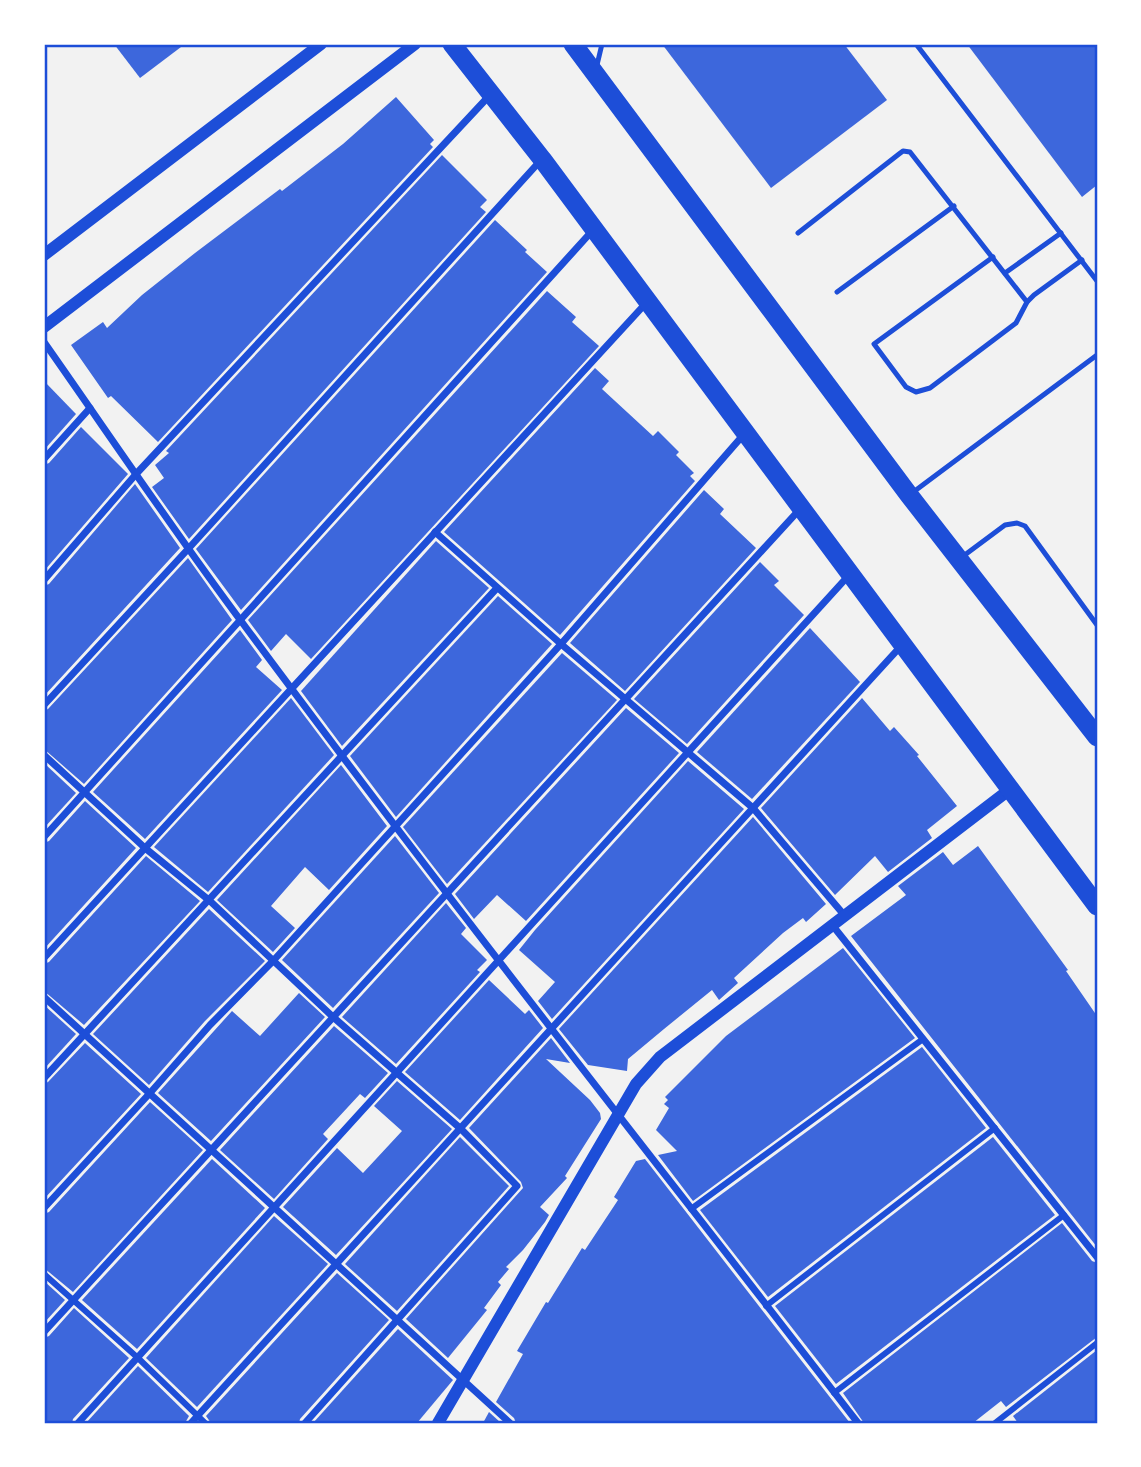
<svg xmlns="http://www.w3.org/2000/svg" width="1141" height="1467" font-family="'Roboto Condensed',sans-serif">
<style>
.building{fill:#3d67dc}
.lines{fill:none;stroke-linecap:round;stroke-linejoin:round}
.service{stroke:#1d4ed8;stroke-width:5}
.pedestrian{stroke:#1d4ed8;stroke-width:6}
.minor{stroke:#1d4ed8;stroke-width:7}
.tertiary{stroke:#1d4ed8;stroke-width:12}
.trunk{stroke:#1d4ed8;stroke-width:19}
.neatline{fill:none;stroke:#1d4ed8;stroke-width:2.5}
</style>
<rect width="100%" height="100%" fill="#f2f2f2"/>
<g class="building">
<polygon points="114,44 185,44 140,78"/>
<polygon points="662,44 844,44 887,100 771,188"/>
<polygon points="967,44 1097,44 1097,185 1082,197"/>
<polygon points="396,97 434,140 430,144 433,147 158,442 111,396 108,398 71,345 103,322 107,328 142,295 195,253 280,189 282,191 343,144"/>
<polygon points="442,155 487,200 480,207 486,212 189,539 152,487 164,478 155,465 169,453 166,451"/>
<polygon points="495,220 527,250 525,252 547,272 241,610 196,549"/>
<polygon points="547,291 576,317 572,322 599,346 311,659 286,634 271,651 248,620"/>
<polygon points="595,368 609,381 602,389 653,436 658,431 679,452 676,455 694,473 690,476 695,481 560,635 444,532"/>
<polygon points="44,381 76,414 44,450"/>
<polygon points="81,427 128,474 44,571 44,465 49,463"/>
<polygon points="135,484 180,548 44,696 44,586 49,584"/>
<polygon points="704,490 724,509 720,514 756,548 625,691 570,643"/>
<polygon points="436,541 489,588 342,746 301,691"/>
<polygon points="188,558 232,620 84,784 44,749 44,711 48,709"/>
<polygon points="760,562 779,581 774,585 804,615 687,744 634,699"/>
<polygon points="498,596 552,644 396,817 350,756"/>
<polygon points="810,628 860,682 752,799 697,752"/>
<polygon points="240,630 262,660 256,667 282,690 145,839 93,792"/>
<polygon points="562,653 617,700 447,884 403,827"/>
<polygon points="291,698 334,755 208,892 154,847"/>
<polygon points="862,698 890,731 894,727 919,755 917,756 957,806 927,830 932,838 888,872 875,856 835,895 761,808"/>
<polygon points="626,708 679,753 526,921 497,895 474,919 455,894"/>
<polygon points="688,761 744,809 552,1019 538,1001 555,982 519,950 535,930"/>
<polygon points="44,763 76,793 44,828"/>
<polygon points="341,765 387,826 329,890 305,867 271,906 295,928 273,952 217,900"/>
<polygon points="85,801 136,848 44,949 44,843 49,841"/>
<polygon points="753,817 826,904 806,922 803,918 783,933 734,978 738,983 719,1000 712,990 664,1029 628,1059 627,1071 588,1065 559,1029"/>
<polygon points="395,836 439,893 333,1008 282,960"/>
<polygon points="978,846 1068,970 1066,971 1097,1016 1097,1247 851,936 906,895 898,886 943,852 953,865"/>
<polygon points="146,856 200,901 84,1025 44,991 44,964 49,962"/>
<polygon points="446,903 466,928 461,934 487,960 477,970 480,972 396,1064 342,1017"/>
<polygon points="209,909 265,961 205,1021 149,1085 93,1034"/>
<polygon points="843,948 915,1038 693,1201 658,1155 677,1151 656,1130 669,1108 664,1104 668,1100 665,1097 726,1036"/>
<polygon points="489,980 525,1014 529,1010 543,1028 460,1120 405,1072"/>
<polygon points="299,993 325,1017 211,1141 158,1093 232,1011 260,1036"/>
<polygon points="44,1005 76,1034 44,1069"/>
<polygon points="334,1026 388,1073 365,1098 360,1094 323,1134 328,1139 274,1199 220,1150"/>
<polygon points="551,1038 570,1063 546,1059 590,1100 600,1113 601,1119 565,1176 567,1178 540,1207 549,1215 545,1222 523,1250 506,1267 509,1269 498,1282 501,1285 484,1308 487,1310 448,1358 406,1319 523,1188 521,1182 469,1128"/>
<polygon points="85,1043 141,1094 44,1199 44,1084 48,1082"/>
<polygon points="922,1047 986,1128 768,1297 700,1210"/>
<polygon points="397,1081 452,1129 336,1255 283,1207 337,1148 363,1173 402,1131 374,1106"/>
<polygon points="150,1102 203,1150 73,1292 44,1268 44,1214 49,1212"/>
<polygon points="460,1137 509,1186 397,1311 345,1264"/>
<polygon points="993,1137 1055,1215 836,1384 775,1306"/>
<polygon points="212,1159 265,1208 137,1349 82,1300"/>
<polygon points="645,1159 762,1310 850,1423 516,1423 514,1418 496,1402 523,1354 517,1351 546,1302 548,1303 582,1248 585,1250 618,1200 614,1197 636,1161"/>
<polygon points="274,1216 328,1264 197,1407 146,1358"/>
<polygon points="1062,1223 1092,1261 1097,1263 1097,1337 1006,1407 1001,1401 973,1423 864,1423 843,1393"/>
<polygon points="337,1273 389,1320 300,1419 299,1423 211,1423 206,1416"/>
<polygon points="44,1281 65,1300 44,1323"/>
<polygon points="74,1308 129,1358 73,1419 72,1423 44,1423 44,1338 49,1336"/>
<polygon points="398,1329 453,1380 417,1423 313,1423"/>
<polygon points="1097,1350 1097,1423 1018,1423 1013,1416"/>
<polygon points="138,1366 189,1416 185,1423 86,1423"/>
<polygon points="489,1412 501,1423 483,1423"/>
</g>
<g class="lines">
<g class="service">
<polyline points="916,44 1097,281"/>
<polyline points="597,65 602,44"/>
<polyline points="798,233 899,154 903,151 910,152 1027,302"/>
<polyline points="993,257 874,344 906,387 916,392 930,388 1016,323 1027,302 1034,295 1082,260"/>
<polyline points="1005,273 1061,233"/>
<polyline points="837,292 954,206"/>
<polyline points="912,493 1097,355"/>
<polyline points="962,557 1005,525 1017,523 1025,526 1097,625"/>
</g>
<g class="pedestrian">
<polyline points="691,1209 923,1039"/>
<polyline points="44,1274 138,1358 205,1423"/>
<polyline points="766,1306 995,1128"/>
<polyline points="834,1393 1064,1215"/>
<polyline points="995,1423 1097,1343"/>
</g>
<g class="minor">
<path d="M44,342C110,436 175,533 244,625C444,895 653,1158 858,1423"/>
<polyline points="44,459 90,408"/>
<polyline points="435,532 561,644 753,808 845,916"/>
<polyline points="44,580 137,473 489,96"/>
<polyline points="44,705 189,548 541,160"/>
<polyline points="44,755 145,848 210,901 332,1016 461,1129 517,1186 305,1423"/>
<polyline points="44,837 593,230"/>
<polyline points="833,926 1097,1257"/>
<polyline points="44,958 647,302"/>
<polyline points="44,997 510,1423"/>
<polyline points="44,1078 497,588"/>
<polyline points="44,1208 150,1093 210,1025 273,961 561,644 745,433"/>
<polyline points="44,1332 801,508"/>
<polyline points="78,1423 850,574"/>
<polyline points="191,1423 901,646"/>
</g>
<g class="tertiary">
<polyline points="44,255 321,44"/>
<polyline points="44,327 415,44"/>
<polyline points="438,1423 636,1084 660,1057 1009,790"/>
</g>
<g class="trunk">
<polyline points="452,44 542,159 1097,906"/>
<polyline points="573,44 909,495 1097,737"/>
</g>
</g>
<rect width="1141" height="1467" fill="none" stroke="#ffffff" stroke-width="91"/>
<rect x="46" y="46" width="1050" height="1376" class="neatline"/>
</svg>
